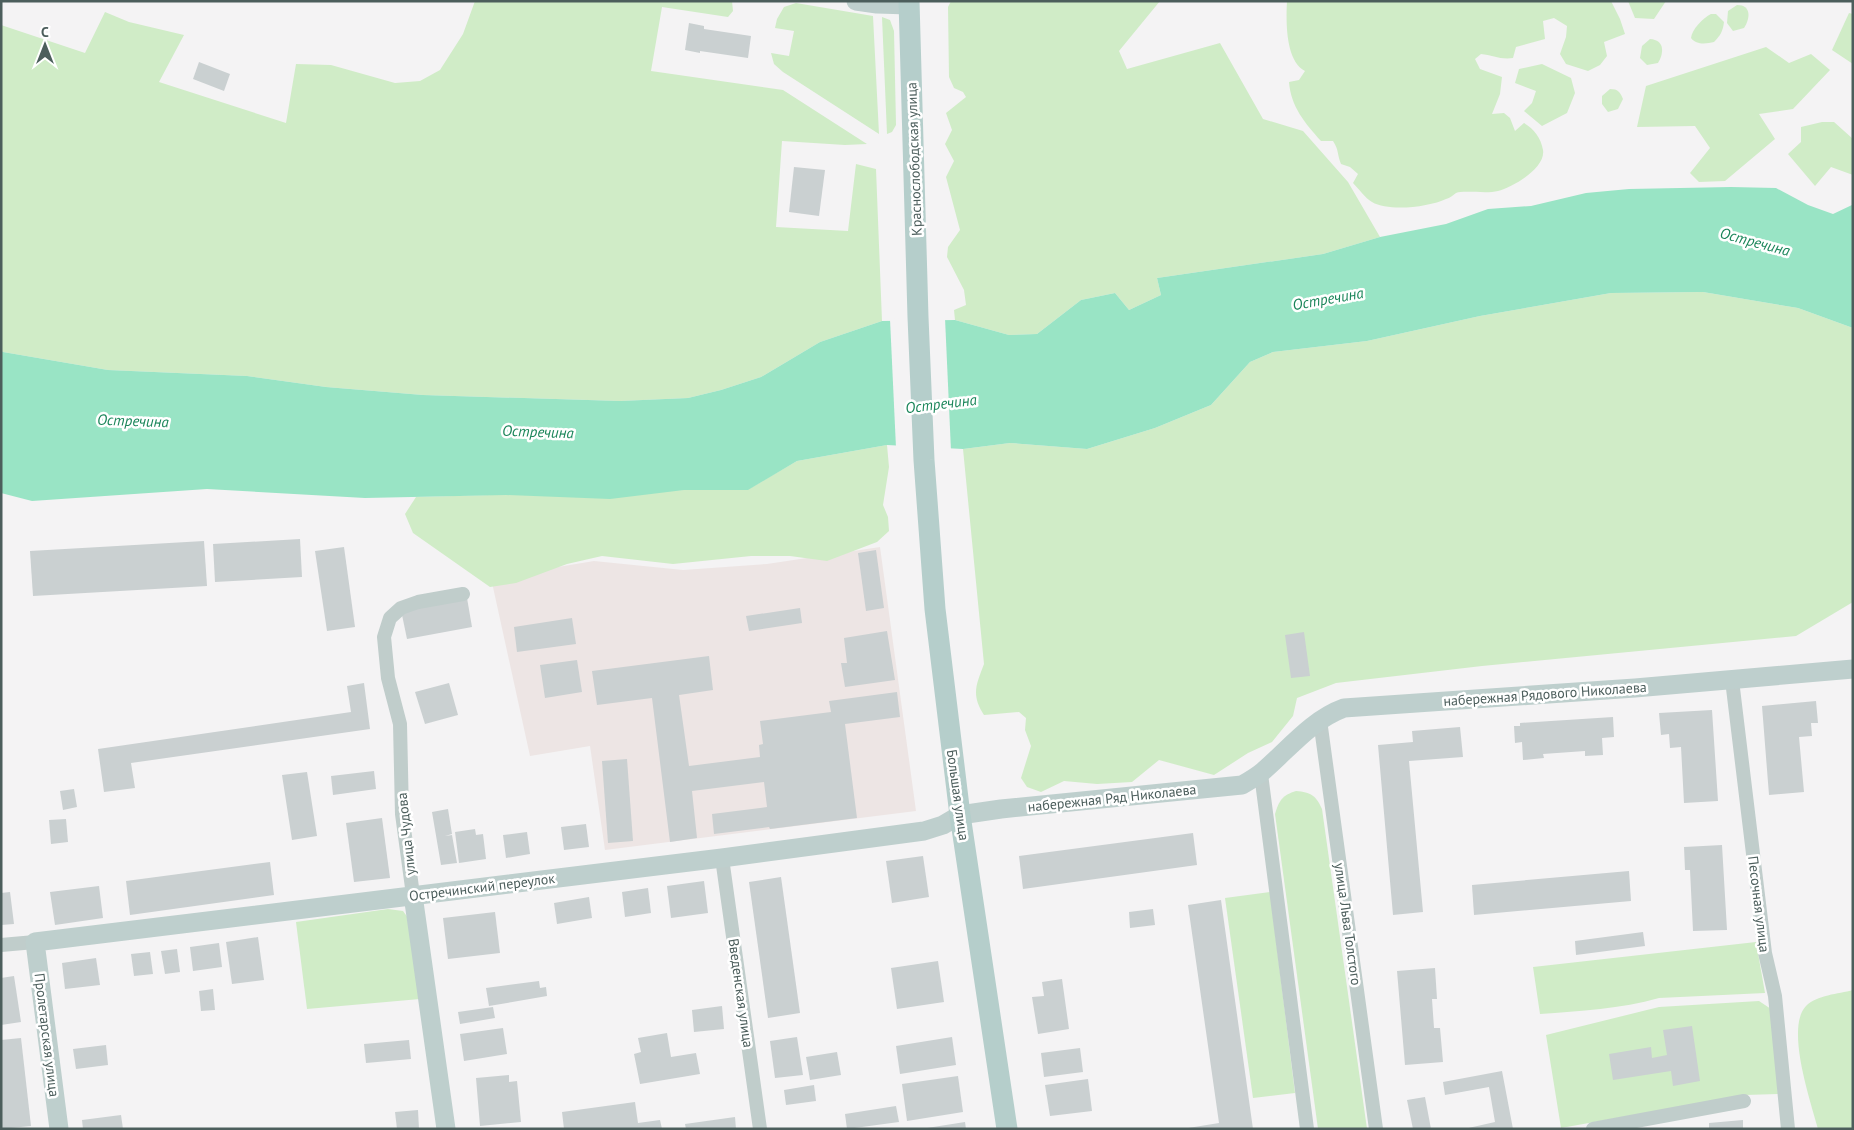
<svg xmlns="http://www.w3.org/2000/svg" width="1854" height="1130" font-family="'PT Sans',sans-serif">
<style>
.commercial{fill:#ede5e4}
.green{fill:#d0ecc7}
.water{fill:#99e4c5}
.pier{fill:#f4f3f4}
.building{fill:#cad0d1}
.lines{fill:none;stroke-linecap:round;stroke-linejoin:round}
.street{stroke:#c0cdcb;stroke-width:14}
.secondary{stroke:#becfcd;stroke-width:19}
.primary{stroke:#b5cecb;stroke-width:21}
.labels{text-anchor:middle;stroke-width:5;stroke-linejoin:round;paint-order:stroke}
.street-label{font-size:14px;fill:#4c5e5c;stroke:#fff}
.water-label{font-size:15px;font-style:italic;fill:#1a8559;stroke:#fff}
</style>
<rect width="100%" height="100%" fill="#f4f3f4"/>
<polygon class="commercial" points="880,547 916,811 605,850 590,746 530,756 491,578 594,561 683,570 767,564"/>
<g class="green">
<polygon points="475,1 732,1 733,11 728,17 662,7 651,71 783,90 867,144 845,145 782,141 776,227 848,231 856,164 876,169 882,321 820,342 761,377 721,390 688,398 620,401 423,395 326,387 247,376 108,370 3,352 1,350 1,25 85,53 105,12 129,22 184,35 159,82 286,123 296,64 331,65 395,83 420,81 440,70 463,34"/>
<polygon points="951,1 1160,1 1119,51 1127,69 1220,43 1263,119 1303,131 1348,182 1380,237 1323,254 1157,278 1161,295 1129,310 1115,293 1081,300 1037,334 1009,335 955,320 954,310 966,305 964,290 947,257 948,247 960,230 946,177 954,161 945,144 952,130 946,113 966,97 963,92 954,88 949,77 948,7"/>
<path d="M1287,1H1611L1620,19L1625,34L1604,42L1607,56L1600,65L1588,71L1566,64L1560,54L1566,37L1567,26L1554,18L1543,21L1545,39L1516,47L1513,58C1501,60 1492,55 1481,54L1475,59L1480,69L1502,77L1500,94L1492,114L1504,113L1510,118L1515,131L1524,123C1534,129 1541,138 1543,150C1546,168 1513,187 1498,191C1487,194 1464,190 1456,193C1453,195 1450,198 1446,199C1429,207 1389,212 1372,202C1365,198 1359,189 1353,183L1358,174L1350,167L1341,164C1337,154 1339,150 1333,141H1321C1305,123 1291,107 1289,82L1299,80L1305,71C1285,61 1286,20 1287,1Z"/>
<polygon points="1628,1 1666,1 1654,19 1635,18"/>
<polygon points="796,3 873,16 879,134 783,72 774,64 771,53 789,56 794,31 775,28 777,19 784,7"/>
<path d="M1737,5C1752,5 1750,19 1744,28L1733,31L1727,23L1728,11Z"/>
<polygon points="1849,13 1853,14 1853,64 1832,50"/>
<path d="M1711,14H1716L1724,22C1723,31 1720,36 1714,42C1706,44 1696,45 1691,38C1692,29 1703,18 1711,14Z"/>
<polygon points="882,17 890,20 894,31 896,125 892,132 887,134"/>
<path d="M1650,39C1665,40 1664,53 1658,63L1647,65L1640,58L1642,46Z"/>
<polygon points="1766,47 1789,63 1811,54 1830,70 1793,109 1759,114 1775,139 1725,181 1699,182 1690,173 1710,148 1695,126 1637,127 1646,86"/>
<polygon points="1542,64 1571,78 1575,93 1567,113 1542,126 1524,111 1532,103 1536,91 1515,83 1519,69"/>
<path d="M1610,89C1618,89 1620,92 1623,99L1618,109L1608,112L1602,104V96Z"/>
<polygon points="1822,122 1834,122 1853,139 1853,175 1831,167 1815,186 1788,154 1801,142 1801,127"/>
<path d="M1703,292L1798,308L1853,328V602L1796,636L1482,666L1336,683L1297,698L1293,716L1272,742L1248,753L1214,775L1159,760L1132,782L1097,784L1064,781L1041,792L1027,787L1021,778L1031,746L1025,730L1026,718L1019,712L984,715C971,695 976,685 984,664L963,449L1010,443L1087,449L1155,428L1211,405L1250,362L1273,352L1367,341L1480,316L1611,293Z"/>
<polygon points="887,445 889,467 883,505 888,517 889,531 877,542 827,561 790,556 751,556 673,564 602,556 567,564 516,583 490,587 413,533 405,514 416,497 684,490 747,490 797,461"/>
<path d="M1296,791C1311,792 1316,796 1322,809L1367,1129H1318L1275,814C1279,800 1283,795 1296,791Z"/>
<polygon points="1270,892 1295,1093 1253,1098 1225,898"/>
<polygon points="388,909 403,911 411,922 420,999 307,1009 296,922"/>
<path d="M1756,942L1765,993L1659,998C1621,1009 1580,1011 1540,1014L1533,967Z"/>
<path d="M1853,990V1129H1818C1811,1102 1785,1028 1806,1006C1817,995 1838,994 1853,990Z"/>
<polygon points="1759,1001 1774,1011 1778,1094 1745,1095 1561,1128 1546,1035 1659,1007"/>
</g>
<polygon class="water" points="1731,187 1776,188 1808,205 1833,214 1852,205 1853,203 1853,328 1798,308 1703,292 1611,293 1480,316 1367,341 1273,352 1250,362 1211,405 1155,428 1087,449 1010,443 963,449 887,445 797,461 748,490 684,490 610,499 506,495 365,498 207,489 32,501 1,493 1,350 3,352 108,370 247,376 326,387 423,395 620,401 688,398 721,390 761,377 820,342 882,321 955,320 1009,335 1037,334 1081,300 1115,293 1129,310 1161,295 1157,278 1323,254 1380,237 1446,224 1488,209 1531,206 1586,193 1629,189"/>
<polygon class="pier" points="945,318 951,451 896,448 890,319"/>
<g class="building">
<polygon points="689,23 704,26 704,29 751,36 748,58 700,51 700,53 685,50"/>
<polygon points="199,62 230,74 224,91 193,79"/>
<polygon points="794,167 825,170 819,216 789,212"/>
<polygon points="300,539 302,577 215,582 213,544"/>
<polygon points="204,541 207,586 33,596 30,551"/>
<polygon points="344,547 355,627 327,631 315,551"/>
<polygon points="876,550 884,608 866,611 858,553"/>
<polygon points="467,598 472,627 407,639 401,610"/>
<polygon points="800,608 802,623 749,631 746,616"/>
<polygon points="572,618 576,644 517,652 514,627"/>
<polygon points="887,631 895,680 845,687 841,663 847,663 844,638"/>
<polygon points="1304,632 1310,676 1291,678 1285,635"/>
<polygon points="709,656 713,690 679,695 689,766 760,757 759,745 763,744 760,721 831,712 829,701 897,692 900,717 845,724 857,818 770,829 769,827 714,834 712,814 767,807 764,782 692,791 697,838 670,842 652,698 597,705 592,671"/>
<polygon points="577,660 582,692 545,698 540,665"/>
<polygon points="364,683 370,729 131,763 135,788 104,792 98,749 351,712 347,686"/>
<polygon points="449,683 458,715 425,724 415,692"/>
<polygon points="1816,701 1818,723 1811,723 1812,736 1799,737 1804,792 1769,795 1762,706"/>
<polygon points="1712,710 1718,801 1684,803 1681,747 1670,748 1669,734 1661,735 1659,713"/>
<polygon points="1613,717 1614,737 1602,738 1603,755 1585,756 1585,751 1543,754 1544,758 1523,760 1522,742 1515,743 1514,726 1520,726 1520,723"/>
<polygon points="1460,727 1463,757 1409,761 1423,912 1393,915 1378,745 1413,742 1412,731"/>
<polygon points="627,759 633,841 608,843 602,761"/>
<polygon points="374,771 376,789 333,795 331,776"/>
<polygon points="307,772 317,836 292,840 282,775"/>
<polygon points="74,789 77,807 63,810 60,791"/>
<polygon points="448,809 452,834 445,836 452,835 457,863 441,865 432,812"/>
<polygon points="382,818 390,878 354,882 346,823"/>
<polygon points="66,819 68,842 51,844 49,820"/>
<polygon points="586,824 589,847 564,850 561,827"/>
<polygon points="475,829 476,835 483,834 486,859 459,863 455,832"/>
<polygon points="527,832 530,854 506,858 503,835"/>
<polygon points="1193,833 1197,865 1023,889 1019,856"/>
<polygon points="1722,845 1727,930 1693,931 1690,870 1685,870 1684,847"/>
<polygon points="923,856 929,897 892,903 886,861"/>
<polygon points="270,862 274,895 130,915 126,881"/>
<polygon points="1629,871 1631,901 1474,915 1472,885"/>
<polygon points="781,877 800,1013 768,1018 749,882"/>
<polygon points="704,881 708,913 671,918 667,886"/>
<polygon points="99,886 103,918 55,925 50,892"/>
<polygon points="648,888 651,913 625,917 622,892"/>
<polygon points="10,892 14,924 1,925 1,893"/>
<polygon points="589,897 592,918 557,924 554,903"/>
<polygon points="1221,900 1253,1129 1182,1129 1219,1123 1188,905"/>
<polygon points="1153,909 1155,925 1130,928 1129,912"/>
<polygon points="495,912 500,953 448,959 443,918"/>
<polygon points="1643,932 1645,946 1576,955 1575,941"/>
<polygon points="258,937 264,980 232,984 226,942"/>
<polygon points="219,943 222,967 193,971 190,947"/>
<polygon points="177,949 180,972 165,974 161,951"/>
<polygon points="150,952 153,974 134,976 131,954"/>
<polygon points="96,958 100,985 65,989 62,963"/>
<polygon points="938,961 944,1002 897,1009 891,968"/>
<polygon points="1435,968 1437,999 1432,999 1434,1028 1440,1028 1443,1062 1405,1065 1397,971"/>
<polygon points="14,976 21,1022 1,1025 1,978"/>
<polygon points="1062,979 1069,1029 1038,1034 1032,997 1044,996 1042,982"/>
<polygon points="539,981 540,988 546,987 547,996 489,1006 486,988"/>
<polygon points="213,989 215,1010 201,1011 199,991"/>
<polygon points="722,1006 724,1029 694,1032 692,1010"/>
<polygon points="493,1007 495,1018 460,1024 458,1012"/>
<polygon points="1692,1026 1700,1081 1673,1086 1671,1071 1613,1080 1609,1054 1651,1047 1652,1058 1667,1055 1663,1030"/>
<polygon points="503,1028 507,1054 464,1061 460,1034"/>
<polygon points="667,1033 671,1057 696,1053 700,1074 640,1084 634,1054 641,1052 638,1038"/>
<polygon points="797,1037 803,1075 775,1078 770,1041"/>
<polygon points="952,1037 956,1065 900,1074 896,1046"/>
<polygon points="21,1038 31,1126 1,1129 1,1040"/>
<polygon points="409,1040 411,1059 366,1063 364,1044"/>
<polygon points="106,1045 108,1065 76,1069 73,1049"/>
<polygon points="1080,1048 1083,1072 1044,1077 1041,1053"/>
<polygon points="837,1052 841,1075 810,1080 806,1057"/>
<polygon points="1502,1071 1513,1129 1464,1129 1495,1122 1489,1087 1445,1095 1443,1082"/>
<polygon points="509,1075 509,1082 517,1081 521,1122 480,1126 476,1078"/>
<polygon points="958,1076 963,1112 907,1121 902,1084"/>
<polygon points="1088,1079 1092,1111 1050,1116 1045,1085"/>
<polygon points="814,1085 816,1101 786,1105 784,1090"/>
<polygon points="1425,1097 1431,1129 1413,1129 1407,1100"/>
<polygon points="635,1102 638,1123 660,1120 662,1129 564,1129 562,1112"/>
<polygon points="896,1106 899,1122 847,1129 845,1114"/>
<polygon points="418,1110 419,1129 397,1129 395,1112"/>
<polygon points="121,1115 123,1129 83,1129 82,1120"/>
<polygon points="735,1117 736,1129 686,1129 685,1124"/>
<polygon points="1743,1120 1743,1129 1709,1129 1709,1123"/>
<polygon points="965,1122 966,1129 927,1129 927,1128"/>
</g>
<g class="lines">
<g class="street">
<polyline points="1732,680 1765,953 1775,996 1788,1129"/>
<polyline points="1320,720 1376,1129"/>
<polyline points="1261,774 1307,1129"/>
<polyline points="722,858 760,1129"/>
<polyline points="413,895 402,814 400,724 388,678 384,637 390,618 401,608 418,602 463,594"/>
<polyline points="1,945 35,942"/>
<polyline points="1593,1129 1744,1101"/>
</g>
<g class="secondary">
<polyline points="856,1 877,4 909,5"/>
<polyline points="413,895 446,1129"/>
<path d="M59,1129L35,942L722,858L924,831L943,825L960,815L1001,809L1242,785C1249,781 1256,777 1262,772C1288,750 1311,720 1344,708L1635,688L1853,669"/>
</g>
<polyline class="primary" points="909,1 918,317 924,460 935,609 960,815 1007,1129"/>
</g>
<g class="labels">
<g class="street-label">
<text transform="translate(914 159) rotate(-92)" y="5">Краснослободская улица</text>
<text transform="translate(1545 694) rotate(-4)" y="5">набережная Рядового Николаева</text>
<text transform="translate(958 795) rotate(82)" y="5">Большая улица</text>
<text transform="translate(1112 798) rotate(-6)" y="5">набережная Ряд Николаева</text>
<text transform="translate(406 834) rotate(-96)" y="5">улица Чудова</text>
<text transform="translate(482 887) rotate(-7)" y="5">Остречинский переулок</text>
<text transform="translate(1759 904) rotate(83)" y="5">Песочная улица</text>
<text transform="translate(1348 924) rotate(82)" y="5">улица Льва Толстого</text>
<text transform="translate(741 993) rotate(82)" y="5">Введенская улица</text>
<text transform="translate(47 1035) rotate(83)" y="5">Пролетарская улица</text>
</g>
<g class="water-label">
<text transform="translate(1755 242) rotate(15)" y="5">Остречина</text>
<text transform="translate(1328 299) rotate(-10)" y="5">Остречина</text>
<text transform="translate(941 404) rotate(-7)" y="5">Остречина</text>
<text transform="translate(133 421) rotate(2)" y="5">Остречина</text>
<text transform="translate(538 432) rotate(2)" y="5">Остречина</text>
</g>
</g>
<rect width="1854" height="1130" fill="none" stroke="#4c5e5c" stroke-width="5"/>
<g transform="translate(45 45)" stroke="#ffffff" stroke-width="4" paint-order="stroke">
<path d="M0-4L9 19L0 12L-9 19Z" fill="#4c5e5c"/>
<text y="-8" font-size="14" font-weight="bold" text-anchor="middle" fill="#4c5e5c">С</text>
</g>
</svg>
